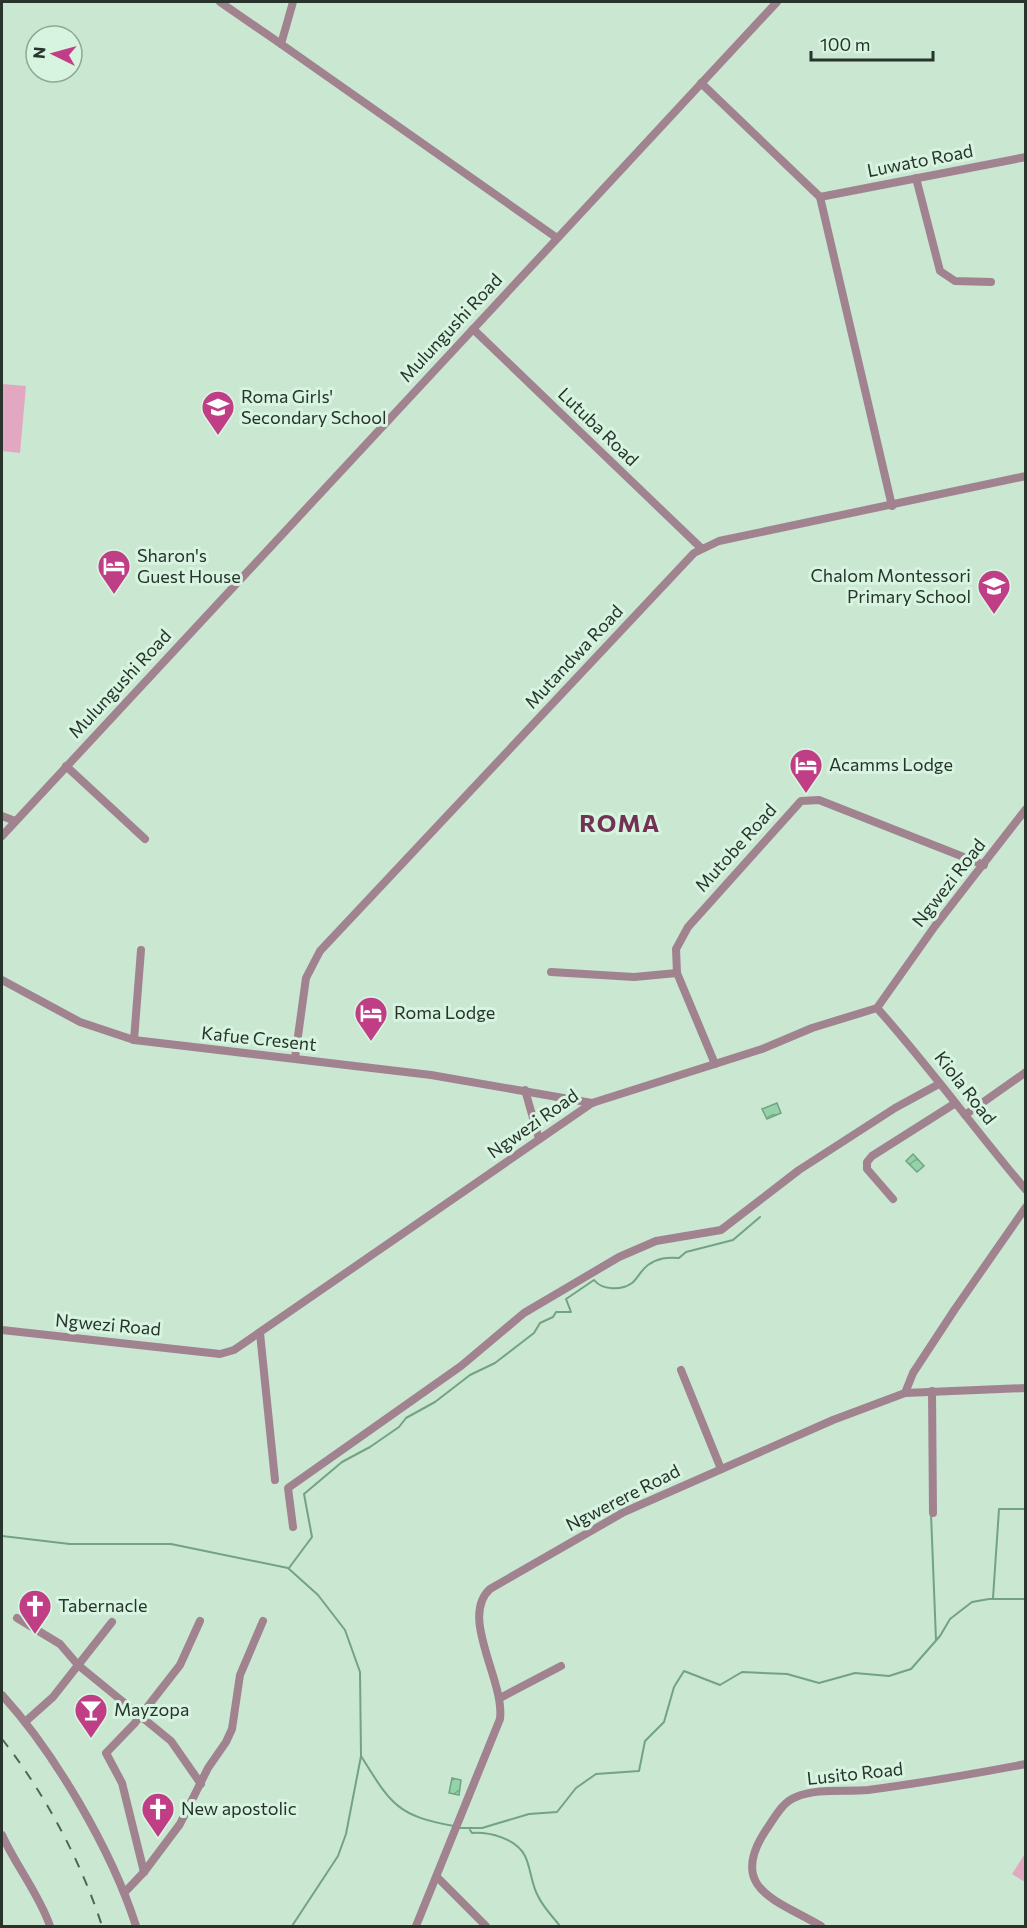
<svg xmlns="http://www.w3.org/2000/svg" width="1027" height="1928" font-family="Commissioner,sans-serif">
<style>
.pitch{fill:#e2a8c2}
.water{fill:url(#water-waves);stroke:#72a382;stroke-width:1.5}
.lines{fill:none;stroke-linecap:round;stroke-linejoin:round}
.stream{stroke:#72a382;stroke-width:2}
.minor{stroke:#a18390;stroke-width:8}
.rail{stroke:#546459;stroke-width:2;stroke-dasharray:10 10;stroke-linecap:butt}
.labels{text-anchor:middle;stroke-width:6;stroke-linejoin:round;paint-order:stroke}
.street-label{font-size:18px;fill:#27332b;stroke:#d7f4e0}
.poi-label{font-size:18px;fill:#27332b;stroke:#d7f4e0;text-anchor:start}
.district-label{font-size:24px;font-weight:bold;letter-spacing:1.5px;fill:#723253;stroke:#d7f4e0}
</style>
<defs>
<pattern id="water-waves" width="16" height="10" patternUnits="userSpaceOnUse" patternTransform="scale(1.5)"><rect width="16" height="10" fill="#92d3a8"/><path d="M0 5q4-4 8 0t8 0" fill="none" stroke="#77ac89"/></pattern>
</defs>
<rect width="100%" height="100%" fill="#cae7d2"/>
<g class="pitch">
<polygon points="2,384 26,386 20,453 2,451"/>
<polygon points="1024,1855 1025,1856 1025,1882 1012,1874"/>
</g>
<g class="water">
<polygon points="777,1103 781,1113 767,1119 762,1109"/>
<polygon points="913,1154 924,1166 917,1172 906,1161"/>
<polygon points="452,1778 461,1780 459,1795 449,1793"/>
</g>
<g class="lines">
<g class="stream">
<polyline points="931,1514 936,1640"/>
<polyline points="2,1536 70,1544 171,1544 288,1568 318,1595 345,1630 360,1672 361,1756 346,1834 338,1856 292,1926"/>
<path d="M289,1568L312,1537L304,1494L342,1462L370,1447L399,1427L406,1418L435,1402L470,1375L495,1363L534,1333L540,1323L553,1317L556,1312H571L566,1299L594,1280C602,1290 621,1291 632,1283C638,1278 641,1270 648,1265C658,1258 667,1257 679,1258L686,1252L733,1240L760,1217"/>
<polyline points="993,1598 999,1509 1026,1509"/>
<path d="M361,1756C391,1804 397,1816 454,1826"/>
<polyline points="460,1828 482,1828 529,1814 557,1812 576,1788 596,1774 639,1771 645,1741 664,1722 674,1687 684,1671 720,1685 742,1672 787,1674 819,1683 855,1673 889,1676 911,1669 940,1636 950,1619 972,1602 989,1599 1026,1599"/>
<path d="M470,1830L472,1833C489,1832 516,1838 525,1856C531,1868 531,1884 538,1896C543,1907 553,1917 560,1926"/>
</g>
<g class="minor">
<polyline points="220,2 281,44"/>
<polyline points="293,2 281,44 557,238"/>
<polyline points="701,83 820,197 892,506"/>
<polyline points="916,178 940,271 955,281 991,282"/>
<polyline points="820,197 1026,157"/>
<polyline points="473,329 701,548"/>
<polyline points="66,766 145,839"/>
<polyline points="2,816 15,821"/>
<polyline points="2,836 777,2"/>
<polyline points="551,972 634,977 677,973"/>
<polyline points="2,980 80,1022 134,1040 431,1075 592,1103"/>
<path d="M877,1008C929,1066 975,1130 1026,1190"/>
<polyline points="134,1040 141,950"/>
<polyline points="295,1058 306,978 320,951 694,553 719,541 1026,476"/>
<polyline points="715,1064 677,973 676,949 688,927 801,801 819,800 984,865"/>
<polyline points="525,1090 539,1139"/>
<polyline points="965,1115 1026,1072"/>
<polyline points="893,1199 867,1169 867,1162 872,1156 954,1104"/>
<polyline points="2,1330 220,1354 234,1350 592,1103 762,1049 812,1028 877,1008 935,926 1026,809"/>
<polyline points="260,1333 275,1480"/>
<polyline points="681,1370 721,1469"/>
<polyline points="932,1391 933,1513"/>
<polyline points="905,1393 1026,1388"/>
<polyline points="293,1527 288,1488 461,1366 524,1313 619,1257 656,1241 721,1230 799,1170 895,1108 939,1084"/>
<polyline points="17,1618 60,1644 78,1665 171,1741 201,1784"/>
<path d="M2,1695C55,1753 112,1851 136,1926"/>
<polyline points="500,1698 561,1666"/>
<polyline points="25,1722 53,1697 112,1622"/>
<path d="M2,1835C16,1866 39,1894 50,1926"/>
<polyline points="144,1872 122,1783 106,1753 134,1724 180,1665 200,1621"/>
<polyline points="438,1878 486,1926"/>
<polyline points="125,1892 144,1872 180,1824 208,1768 226,1742 232,1729 240,1675 263,1621"/>
<path d="M416,1926L500,1719C505,1681 459,1617 490,1589L624,1512L833,1420L905,1393L913,1373L955,1309L1026,1207"/>
<path d="M821,1926C777,1900 727,1889 766,1830C774,1819 782,1802 796,1797C817,1788 845,1792 868,1790C921,1783 973,1774 1026,1764"/>
</g>
<path class="rail" d="M2,1739C44,1792 81,1861 102,1926"/>
</g>
<defs>
<symbol id="school-pin" viewBox="-11 -11 22 30"><path d="M0 17L-7.5 6A9.5 9.5 0 1 1 7.5 6Z" fill="#c03e86" stroke="#d7f4e0"/><path d="M0-5L7-2L0 1L-7-2ZM-4 1L0 2.5L4 1V4Q0 6-4 4Z" fill="#fff"/></symbol>
<symbol id="hotel-pin" viewBox="-11 -11 22 30"><path d="M0 17L-7.5 6A9.5 9.5 0 1 1 7.5 6Z" fill="#c03e86" stroke="#d7f4e0"/><path d="M-6-4.5h1.5V1H6V5H4.5V3h-9V5H-6ZM-4 0a1.8 1.8 0 1 1 3.6 0ZM.5 0V-2.5h3Q6-2.5 6 0Z" fill="#fff"/></symbol>
<symbol id="church-pin" viewBox="-11 -11 22 30"><path d="M0 17L-7.5 6A9.5 9.5 0 1 1 7.5 6Z" fill="#c03e86" stroke="#d7f4e0"/><path d="M-1.2-6h2.4v3.5h3.3v2.4h-3.3V6h-2.4V-.1h-3.3v-2.4h3.3Z" fill="#fff"/></symbol>
<symbol id="bar-pin" viewBox="-11 -11 22 30"><path d="M0 17L-7.5 6A9.5 9.5 0 1 1 7.5 6Z" fill="#c03e86" stroke="#d7f4e0"/><path d="M-6-5H6L.8 .8V4.5H3.5V6h-7V4.5H-.8V.8Z" fill="#fff"/></symbol>
</defs>
<g fill-rule="evenodd">
<use href="#school-pin" x="199" y="388" width="38" height="52"/>
<use href="#hotel-pin" x="95" y="547" width="38" height="52"/>
<use href="#school-pin" x="975" y="567" width="38" height="52"/>
<use href="#hotel-pin" x="787" y="746" width="38" height="52"/>
<use href="#hotel-pin" x="352" y="994" width="38" height="52"/>
<use href="#church-pin" x="16" y="1587" width="38" height="52"/>
<use href="#bar-pin" x="72" y="1691" width="38" height="52"/>
<use href="#church-pin" x="139" y="1790" width="38" height="52"/>
</g>
<g class="labels">
<g class="street-label">
<text transform="translate(920 161) rotate(-11)" y="6">Luwato Road</text>
<text transform="translate(451 328) rotate(-47)" y="6">Mulungushi Road</text>
<text transform="translate(598 427) rotate(44)" y="6">Lutuba Road</text>
<text transform="translate(574 657) rotate(-47)" y="6">Mutandwa Road</text>
<text transform="translate(120 684) rotate(-47)" y="6">Mulungushi Road</text>
<text transform="translate(736 848) rotate(-48)" y="6">Mutobe Road</text>
<text transform="translate(949 883) rotate(-52)" y="6">Ngwezi Road</text>
<text transform="translate(259 1039) rotate(6)" y="6">Kafue Cresent</text>
<text transform="translate(965 1088) rotate(52)" y="6">Kiola Road</text>
<text transform="translate(533 1124) rotate(-35)" y="6">Ngwezi Road</text>
<text transform="translate(108 1325) rotate(5)" y="6">Ngwezi Road</text>
<text transform="translate(623 1498) rotate(-27)" y="6">Ngwerere Road</text>
<text transform="translate(855 1774) rotate(-6)" y="6">Lusito Road</text>
</g>
<g class="poi-label">
<text x="241" y="403">Roma Girls'<tspan x="241" dy="21">Secondary School</tspan></text>
<text x="137" y="562">Sharon's<tspan x="137" dy="21">Guest House</tspan></text>
<text x="971" y="582" text-anchor="end">Chalom Montessori<tspan x="971" dy="21">Primary School</tspan></text>
<text x="829" y="771">Acamms Lodge</text>
<text x="394" y="1019">Roma Lodge</text>
<text x="58" y="1612">Tabernacle</text>
<text x="114" y="1716">Mayzopa</text>
<text x="181" y="1815">New apostolic</text>
</g>
<g class="district-label">
<text x="620" y="832">ROMA</text>
</g>
</g>
<rect width="1027" height="1928" fill="none" stroke="#27332b" stroke-width="6"/>
<g transform="translate(54 54) rotate(275)"><circle r="28" fill="#d7f4e0" stroke="#91a798" stroke-width="1.5"/>
<path d="M0-4.5L10 22L0 15L-10 22Z" fill="#c03e86"/>
<text y="-9" font-size="16" font-weight="bold" text-anchor="middle" fill="#27332b">N</text>
</g>
<path d="M811 51v9h122v-9" fill="none" stroke="#27332b" stroke-width="3"/>
<text x="820" y="51" font-size="18" fill="#27332b" stroke="#d7f4e0" stroke-width="4.5" paint-order="stroke">100 m</text>
</svg>
